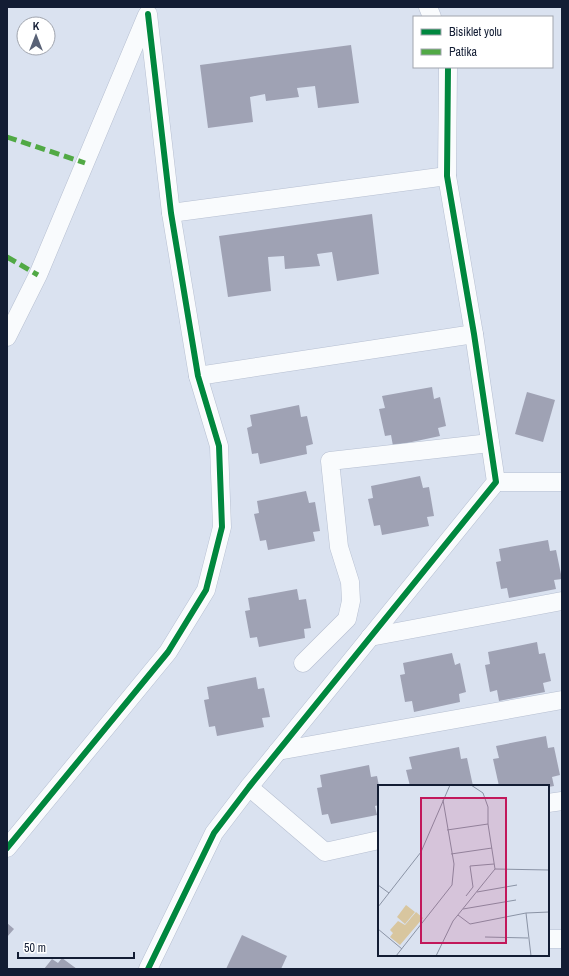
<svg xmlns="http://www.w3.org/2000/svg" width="569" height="976" font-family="'Archivo Narrow',sans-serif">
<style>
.building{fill:#9fa2b4}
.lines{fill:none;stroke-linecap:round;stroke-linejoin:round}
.street-casing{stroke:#b6bfd1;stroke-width:19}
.street{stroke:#f9fbfd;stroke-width:18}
.quiet{stroke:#51a945;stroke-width:5;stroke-dasharray:10 5;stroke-linecap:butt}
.cycleway-casing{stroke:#fff;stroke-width:8}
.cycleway{stroke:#00873e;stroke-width:6}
.inset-road{fill:none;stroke:#8a93a5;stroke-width:1}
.view{fill:#c2185b;fill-opacity:0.15;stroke:#c2185b;stroke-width:2}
.inset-edge{fill:none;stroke:#131d34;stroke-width:2}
</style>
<rect width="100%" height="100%" fill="#dae2f0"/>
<g class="building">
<polygon points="351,45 359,103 318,108 315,86 297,88 299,97 266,101 265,94 250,97 253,122 208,128 200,65"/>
<polygon points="372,214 379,274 337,281 332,252 317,254 320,266 285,269 284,256 268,257 271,291 228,297 219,236"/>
<polygon points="432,387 434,399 440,397 446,426 438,428 440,436 393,446 391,435 385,436 379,409 385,408 382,396"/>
<polygon points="527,392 555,400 543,442 515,434"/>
<polygon points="299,405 301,417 307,416 313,444 306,446 307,454 260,464 258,453 252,454 247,428 252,426 250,415"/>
<polygon points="420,476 423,488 429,487 434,516 427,517 429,526 382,535 380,525 374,526 368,499 373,498 371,486"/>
<polygon points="306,491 309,503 315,502 320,531 313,532 315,541 268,550 266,540 260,541 254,514 259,513 257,501"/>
<polygon points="548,540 550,551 556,550 562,579 554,580 556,589 509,598 507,588 501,589 496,562 501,561 499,549"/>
<polygon points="297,589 299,600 306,599 311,628 304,629 305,638 259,647 257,637 250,638 245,611 250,610 248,598"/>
<polygon points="537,642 539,654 545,653 551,681 543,683 545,692 499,701 497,690 490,692 485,665 490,664 488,652"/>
<polygon points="452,653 455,665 460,663 466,692 459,694 460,702 414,712 412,701 405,702 400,675 405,674 403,663"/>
<polygon points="256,677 258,689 264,688 270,717 262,718 264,727 217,736 215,726 209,727 204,700 209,699 207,687"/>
<polygon points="546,736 548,748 554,747 560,775 552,777 554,786 548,787 505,786 505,785 499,786 493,759 499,758 496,746"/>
<polygon points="459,747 461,759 467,758 473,786 410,786 406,770 412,769 409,757"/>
<polygon points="369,765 371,777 377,776 379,786 379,805 375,806 377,815 331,824 328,814 322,815 317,788 322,787 320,775"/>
<polygon points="7,923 14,929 7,937"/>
<polygon points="242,935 287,956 281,969 226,969"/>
<polygon points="62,958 77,969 44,969 52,959 58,963"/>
</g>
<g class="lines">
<defs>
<g id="street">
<polyline points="428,7 432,17"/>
<polyline points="171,213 447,176"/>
<polyline points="7,337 38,275 147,15"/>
<polyline points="198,376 474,334"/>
<polyline points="496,482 562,482"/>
<polyline points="370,637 562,601"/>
<polyline points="303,663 347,619 351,601 350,582 339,547 330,461 490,443"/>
<polyline points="278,751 562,700"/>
<polyline points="249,787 325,852 379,840"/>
<polyline points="548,803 562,801"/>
<polyline points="7,848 168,652 206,590 222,527 219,446 198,376 171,213 148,14"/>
<polyline points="548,939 562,939"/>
<polyline points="148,969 214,833 249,787 496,482 474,334 447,176 448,67"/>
</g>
</defs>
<use href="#street" class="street-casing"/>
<use href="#street" class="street"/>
<g class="quiet">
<polyline points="7,137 85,163"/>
<polyline points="7,257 38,275"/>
</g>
<defs>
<g id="cycleway">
<polyline points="7,848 168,652 206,590 222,527 219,446 198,376 171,213 148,14"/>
<polyline points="148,969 214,833 249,787 496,482 474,334 447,176 448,67"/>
</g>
</defs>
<use href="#cycleway" class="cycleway-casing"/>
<use href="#cycleway" class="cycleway"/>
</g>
<g transform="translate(378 785)">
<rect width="171" height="171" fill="#dae2f0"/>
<path d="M28,120L37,127L27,139L19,132ZM38,127L45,133L22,160L12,152L15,148L12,145L20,136L27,140Z" fill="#d8c69f"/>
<path class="inset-road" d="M69,45L110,39M73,69L114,63M117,84L171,85M0,100L11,108M99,107L139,100M88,111L95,102L92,81L116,79M0,122L43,67L72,0M85,124L138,115M148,128L153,171M80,130L92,139L148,128L171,127M0,144L24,164M107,152L150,153M18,171L74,100L76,79L65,15M58,171L75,136L117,84L110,39V22L105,8L93,0"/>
<path class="view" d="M43,13H128V158H43Z"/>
<rect width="171" height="171" class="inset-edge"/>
</g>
<rect width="569" height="976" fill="none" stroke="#131d34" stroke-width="16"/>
<rect x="413" y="16" width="140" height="52" fill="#ffffff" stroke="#a1a5ae"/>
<rect x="421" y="29" width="20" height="6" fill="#00873e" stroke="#a1a5ae"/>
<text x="449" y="36" font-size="12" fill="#131d34">Bisiklet yolu</text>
<rect x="421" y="49" width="20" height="6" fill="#51a945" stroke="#a1a5ae"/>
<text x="449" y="56" font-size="12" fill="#131d34">Patika</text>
<g transform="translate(36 36)"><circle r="19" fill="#ffffff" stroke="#a1a5ae"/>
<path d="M0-3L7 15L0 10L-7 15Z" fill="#596276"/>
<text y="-6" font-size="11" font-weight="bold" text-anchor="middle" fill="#131d34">K</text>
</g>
<path d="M18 952v6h116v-6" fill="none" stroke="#131d34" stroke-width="2"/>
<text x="24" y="952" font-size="12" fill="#131d34" stroke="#ffffff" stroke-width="3" paint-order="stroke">50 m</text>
</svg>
